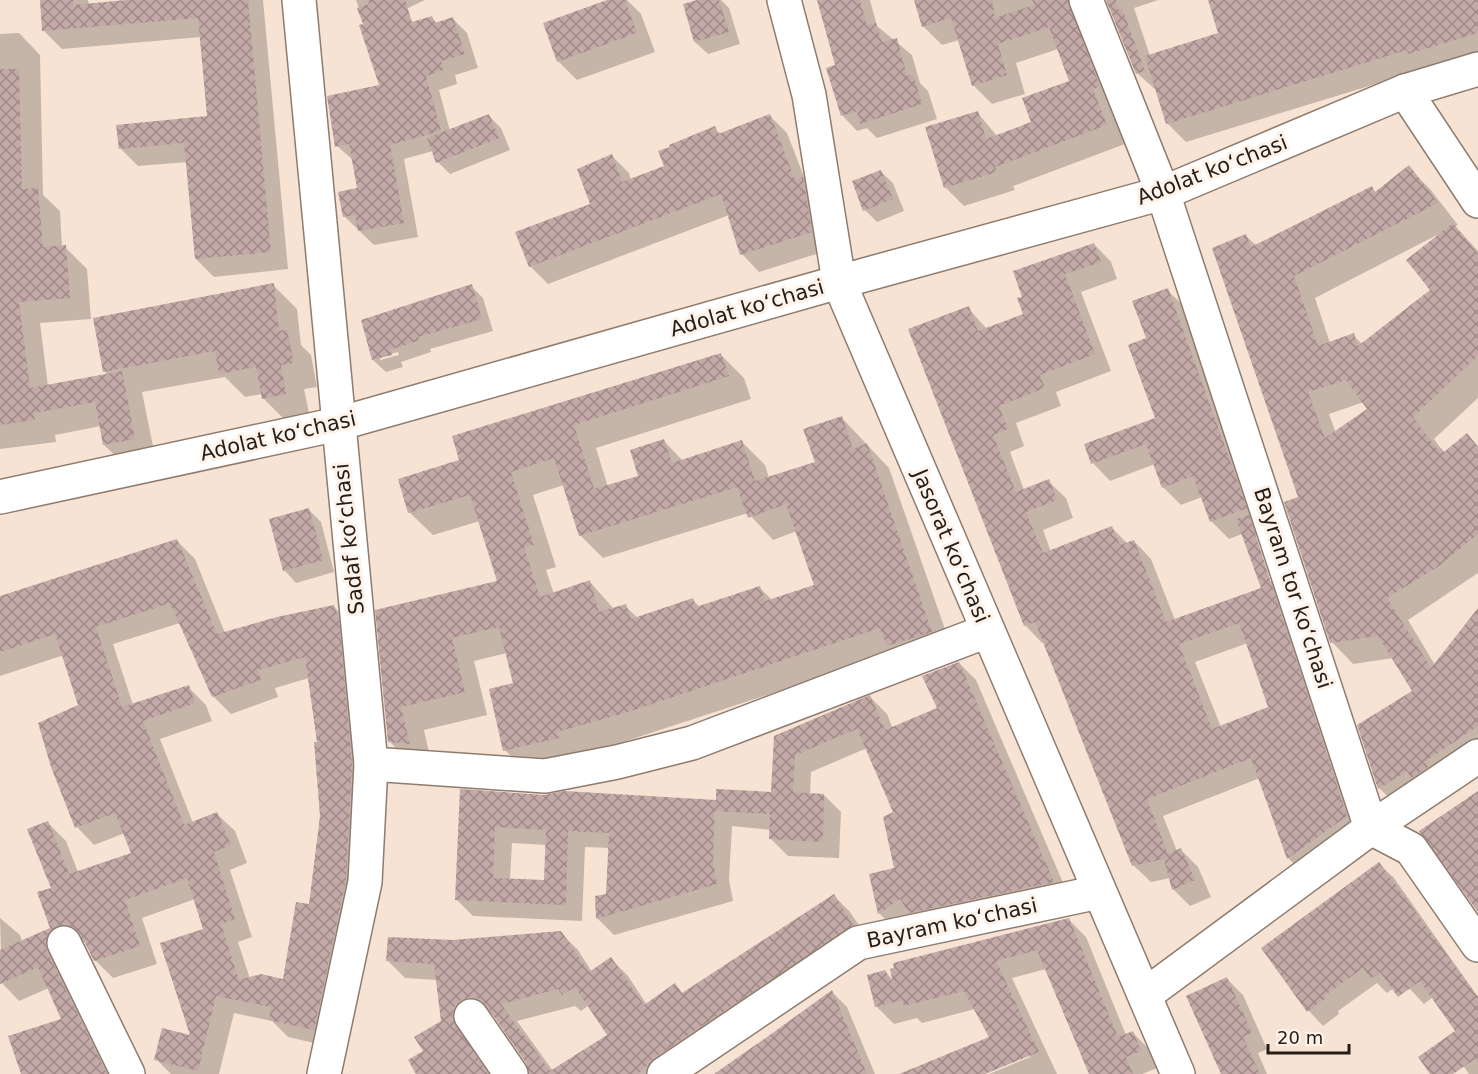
<svg xmlns="http://www.w3.org/2000/svg" width="1478" height="1074" font-family="'DejaVu Sans',sans-serif">
<style>
.shadow{fill:#0003;fill-rule:evenodd}
.building{fill:url(#building-cross-hatch);fill-rule:evenodd}
.lines{fill:none;stroke-linecap:round;stroke-linejoin:round}
.minor-casing{stroke:#8e7c6e;stroke-width:36}
.minor{stroke:#fff;stroke-width:33}
.labels{text-anchor:middle;stroke-width:6;stroke-linejoin:round;paint-order:stroke}
.street-label{font-size:21px;fill:#231c17;stroke:#fef2e9}
</style>
<defs>
<pattern id="building-cross-hatch" width="8" height="8" patternUnits="userSpaceOnUse" patternTransform="scale(1.5)"><rect width="8" height="8" fill="#c3a9a7"/><path d="M0 0l8 8M0 8l8-8" fill="none" stroke="#9e8987"/></pattern>
</defs>
<rect width="100%" height="100%" fill="#f7e3d4"/>
<g class="shadow">
<polygon points="41,0 88,0 89,5 143,0 263,0 288,269 214,277 196,259 188,162 138,166 120,148 209,118 201,37 62,49 44,31"/>
<polygon points="356,0 425,0 375,24 359,8"/>
<polygon points="611,0 627,0 641,14 655,52 577,80 558,61"/>
<polygon points="702,0 721,0 729,8 740,44 708,54 695,42"/>
<polygon points="819,0 870,0 877,26 912,55 920,83 928,91 937,119 877,138 867,128 857,131 842,115 837,66"/>
<polygon points="915,0 1105,0 1099,1 1111,108 1125,144 1013,186 1015,190 964,206 945,187 977,112 997,136 1033,123 1071,81 1058,49 1016,63 1025,94 992,104 973,85 959,40 942,45 923,26"/>
<polygon points="1108,0 1158,0 1134,8 1150,56 1220,34 1210,0 1478,0 1478,57 1425,69 1186,142 1167,123 1158,92 1137,73"/>
<polygon points="432,18 438,24 453,19 467,33 478,68 455,75 457,84 439,90 450,131 489,116 501,128 510,150 450,174 438,162 433,151 404,159 418,237 374,245 344,216 359,189 353,160 337,146"/>
<polygon points="19,33 40,55 43,195 60,211 62,247 65,247 87,269 91,319 40,323 48,386 108,375 104,371 273,285 297,309 301,345 311,355 317,387 304,389 310,418 287,422 263,398 262,394 245,397 225,377 142,392 156,461 126,466 104,445 101,426 55,435 56,442 0,449 0,34"/>
<polygon points="770,116 787,133 806,182 820,196 829,250 759,272 742,254 729,215 548,284 530,266 592,205 611,155 629,173 631,180 665,167 714,128 721,134"/>
<path d="M1408,167L1430,189L1458,225L1455,226L1478,251V398L1434,439L1444,453L1467,435L1478,446V573L1408,620L1435,665L1478,611V762L1401,809L1379,788L1414,691L1394,658L1353,664L1332,642L1246,236L1257,246L1372,188L1376,193ZM1437,235L1432,290L1362,344L1353,335L1330,343L1315,298ZM1364,402L1369,409L1336,433L1329,414Z"/>
<polygon points="880,171 893,183 904,211 877,222 865,210"/>
<path d="M1094,244L1111,262L1117,279L1081,292L1111,371L1056,392L1061,406L1016,423L1024,446L1010,452L1024,490L1048,481L1066,498L1073,518L1043,530L1051,552L1112,528L1128,544L1134,541L1151,559L1175,620L1263,588L1242,534L1229,539L1211,521L1202,497L1181,505L1163,487L1155,464L1110,481L1093,463L1157,419L1148,339L1167,290L1185,307L1364,834L1305,875L1288,858L1260,778L1163,816L1177,851L1181,850L1198,867L1211,897L1190,906L1173,889L1170,878L1151,882L1133,865L1045,642L1042,643L1025,625L968,308L987,329L1025,315ZM1257,535L1272,581L1269,582L1254,536ZM1248,643L1270,708L1221,727L1195,662Z"/>
<path d="M471,286L483,298L493,331L430,349L431,352L401,362L403,367L386,372L373,360ZM398,352L399,355L380,360V357Z"/>
<path d="M721,355L744,378L751,399L596,448L608,487L640,477L664,441L683,461L742,442L765,465L769,478L817,463L842,418L889,468L954,655L896,653L528,773L505,750L514,684L507,653L474,661L487,715L424,730L432,766L412,764L389,741L377,611L499,582L480,521L433,535L409,512L461,461ZM564,485L580,535L603,558L748,513L773,540L797,531L815,586L772,600L760,588L700,607L693,600L638,618L625,606L614,609L590,582L554,594L546,570L556,567L533,495Z"/>
<polygon points="309,510 321,522 334,572 296,583 284,570"/>
<path d="M177,541L195,559L225,633L334,607L352,625L369,783L332,1047L288,1037L272,1021L234,1013L219,1074H171L156,1059L192,1037L205,930L195,899L142,918L157,964L113,978L95,960L85,942L74,943L115,1074H23L63,1020L49,988L19,1001L2,983L0,918L20,935L22,941L52,928L53,889L48,823L66,841L78,872L133,854L125,833L94,845L77,827L53,766L80,706L64,655L0,676V598ZM180,623L213,696L231,714L278,697L275,688L309,678L319,743L322,816L310,906L285,981L250,979L238,942L252,937L230,870L247,863L235,831L217,814L193,823L160,739L212,721L206,705L188,687L133,705L113,644Z"/>
<path d="M959,663L976,680L1070,899L896,930L879,913L896,869L895,813L867,748L811,772L810,795H824L841,812L839,858L788,856L771,839V830L732,826L729,880L733,901L614,935L597,918L608,895L610,848L585,847L582,921L473,916L456,899L461,791L544,796L717,801L773,793L775,737L870,697L887,714L893,729L939,709ZM512,843L547,845L546,882L510,880Z"/>
<polygon points="1379,864 1394,878 1478,997 1478,1074 1469,1074 1445,1040 1457,1031 1433,997 1424,1004 1409,988 1395,987 1387,993 1377,983 1338,1011 1339,1014 1323,1026 1309,1011 1263,948"/>
<path d="M834,896L850,912L870,942L672,1074H531L528,1063L495,1015L488,1014L492,1074H418L425,1052L443,1022L437,980L405,978L388,961L452,942L561,933L578,950L592,972L611,959L628,976L647,1005L675,985L683,994ZM589,1005L609,1035L553,1071L517,1021L575,1006L581,1011Z"/>
<polygon points="1069,920 1086,937 1126,1035 1133,1033 1150,1050 1157,1068 1142,1074 1091,1074 1046,969 1012,978 1057,1074 989,1074 1030,1057 1029,1055 981,1074 930,1074 991,1037 975,1009 922,1023 917,1018 894,1024 877,1007 869,976 885,972 895,982"/>
<polygon points="1227,979 1243,995 1267,1049 1258,1053 1267,1074 1223,1074"/>
<polygon points="832,992 847,1007 875,1074 717,1074"/>
</g>
<g class="building">
<polygon points="40,0 73,0 73,5 126,0 248,0 271,252 195,259 184,143 119,149 116,125 207,116 198,18 42,31"/>
<polygon points="368,0 405,0 412,22 432,16 435,23 453,17 465,54 441,61 444,70 426,76 441,131 390,145 404,223 358,231 355,215 343,217 338,192 357,188 349,144 335,147 327,96 379,85 359,25 363,24 357,8 369,4"/>
<polygon points="607,0 625,0 637,33 557,62 543,23"/>
<polygon points="697,0 719,0 729,32 694,42 683,4"/>
<polygon points="817,0 860,0 867,25 876,23 882,42 897,38 907,76 913,74 922,104 860,124 857,111 841,116 826,68 835,65"/>
<polygon points="914,0 992,0 995,18 1034,5 1032,0 1068,0 1100,87 1093,89 1107,125 995,167 997,172 944,188 925,127 978,111 986,139 1031,122 1022,98 1069,81 1049,27 998,44 1007,75 972,86 951,18 922,27"/>
<polygon points="1106,0 1116,0 1118,10 1122,8 1145,71 1136,74"/>
<polygon points="1208,0 1478,0 1478,33 1408,54 1407,50 1166,124 1145,56 1218,33"/>
<polygon points="0,69 19,69 22,189 38,188 43,247 66,245 70,298 19,302 30,388 122,371 135,439 103,445 95,402 34,413 35,420 0,425"/>
<polygon points="489,114 499,138 436,163 427,138"/>
<polygon points="770,114 795,180 803,177 812,232 740,255 721,194 529,267 515,232 590,204 577,169 612,154 622,182 664,166 658,151 670,147 669,145 715,126 718,134"/>
<path d="M1409,165L1438,203L1294,276L1318,346L1354,333L1358,346L1430,290L1406,260L1453,223L1478,254V356L1413,417L1438,450L1441,448L1444,452L1467,433L1478,447V534L1439,566L1387,598L1431,668L1478,608V726L1426,761L1428,767L1411,778L1407,771L1378,789L1357,725L1412,691L1378,636L1330,643L1284,502L1298,497L1212,248L1246,234L1251,247L1372,186L1375,192ZM1346,380L1367,409L1325,438L1308,392Z"/>
<polygon points="881,170 893,199 863,211 852,181"/>
<path d="M1094,243L1101,262L1065,274L1095,354L1040,375L1045,388L999,406L1008,429L993,435L1016,492L1049,479L1057,500L1026,512L1043,553L1112,526L1120,545L1134,540L1166,622L1261,588L1236,519L1249,515L1347,816L1287,859L1251,758L1147,799L1168,854L1181,848L1195,880L1172,890L1164,859L1132,866L1035,622L1024,626L908,329L969,306L978,331L1023,314L1017,298L1022,297L1013,271ZM1239,623L1268,707L1212,729L1179,644Z"/>
<polygon points="274,283 279,331 287,329 294,363 281,365 286,394 262,399 256,367 219,374 215,351 103,372 93,318"/>
<polygon points="472,284 482,319 418,337 420,340 390,350 392,355 372,360 361,320"/>
<polygon points="1168,288 1247,508 1210,522 1193,476 1162,488 1146,444 1091,464 1084,444 1155,418 1128,345 1146,338 1132,301"/>
<path d="M721,353L729,376L574,425L594,489L638,476L630,450L664,439L672,463L742,440L755,481L815,462L803,429L842,416L853,449L867,443L932,632L887,646L880,628L628,712L557,732L559,738L503,751L489,689L513,683L499,627L452,638L465,692L401,707L410,744L388,742L375,610L497,581L470,495L408,513L398,479L459,460L452,436ZM554,458L579,536L737,487L748,518L786,504L814,585L765,601L760,586L696,607L693,598L631,619L626,604L599,612L590,580L540,597L524,547L534,545L511,472Z"/>
<polygon points="309,508 323,560 283,571 269,519"/>
<path d="M177,539L217,634L277,617L334,605L339,619L352,764L346,880L314,1030L269,1020L271,1007L216,996L198,1071L154,1060L162,1028L190,1035L160,943L203,929L187,878L125,900L140,946L94,961L81,935L74,927L66,924L56,926L49,932L45,941L47,951L107,1074H21L8,1036L61,1019L38,967L0,984V950L50,928L37,892L51,888L27,829L48,821L69,874L131,853L115,813L75,828L51,767L38,723L78,705L55,634L0,652V596ZM170,603L212,697L261,680L258,670L305,657L317,742H314L320,816L309,904L296,902L283,979L261,974L239,980L221,924L235,919L214,852L231,845L217,812L184,825L143,721L195,703L189,685L122,707L96,627Z"/>
<path d="M959,662L1054,882L909,913L900,899L878,914L869,874L894,868L883,817L893,812L857,729L795,755L793,792L824,794L823,842L769,839L770,814L715,811V804L713,862L717,884L596,919L595,896L606,894L609,833L568,831L566,905L455,900L460,789L544,795L564,791L716,800V789L771,792L774,736L870,695L885,730L937,708L922,676ZM495,827L546,830L544,880L493,878Z"/>
<polygon points="1478,791 1478,912 1419,831"/>
<polygon points="1379,862 1478,997 1478,1063 1475,1059 1453,1074 1430,1074 1418,1057 1455,1031 1420,981 1398,997 1380,972 1371,979 1363,968 1324,996 1326,998 1307,1012 1261,948"/>
<path d="M834,894L853,925L654,1058L638,1074H529L526,1063L486,1005L480,999L470,997L461,1000L454,1007L452,1018L488,1074H416L408,1060L423,1051L414,1037L441,1021L434,964L386,961L388,937L452,940L561,931L589,972L611,957L644,1005L675,983L682,993ZM575,987L607,1035L550,1071L501,1004L558,989L562,995Z"/>
<polygon points="1069,918 1118,1037 1133,1031 1141,1051 1126,1057 1133,1074 1089,1074 1037,950 996,961 1039,1052 985,1074 899,1074 989,1037 964,991 904,1006 902,1000 875,1007 867,975 885,970 893,983 890,969 894,968 893,963"/>
<polygon points="1227,977 1252,1033 1243,1037 1260,1074 1221,1074 1186,996"/>
<polygon points="832,990 867,1074 714,1074 774,1032"/>
</g>
<g class="lines">
<defs>
<g id="minor">
<polyline points="299,0 371,764 365,882 324,1074"/>
<polyline points="784,0 809,95 839,282 1178,1074"/>
<polyline points="1086,0 1163,193 1371,828 1411,849 1478,945"/>
<polyline points="1405,91 1478,201"/>
<polyline points="0,497 338,424 839,282 1163,193 1405,91 1478,69"/>
<polyline points="371,764 545,776 617,762 692,743 987,631"/>
<polyline points="64,943 128,1074"/>
<polyline points="1145,995 1371,828 1478,756"/>
<polyline points="471,1016 511,1074"/>
<polyline points="664,1074 858,943 1099,892"/>
</g>
</defs>
<use href="#minor" class="minor-casing"/>
<use href="#minor" class="minor"/>
</g>
<g class="labels">
<g class="street-label">
<text transform="translate(1212 170) rotate(-21)" y="7">Adolat koʻchasi</text>
<text transform="translate(747 308) rotate(-16)" y="7">Adolat koʻchasi</text>
<text transform="translate(278 436) rotate(-13)" y="7">Adolat koʻchasi</text>
<text transform="translate(349 539) rotate(-96)" y="7">Sadaf koʻchasi</text>
<text transform="translate(951 546) rotate(67)" y="7">Jasorat koʻchasi</text>
<text transform="translate(1293 588) rotate(72)" y="7">Bayram tor koʻchasi</text>
<text transform="translate(952 923) rotate(-12)" y="7">Bayram koʻchasi</text>
</g>
</g>
<path d="M1268 1044v9h81v-9" fill="none" stroke="#231c17" stroke-width="3"/>
<text x="1277" y="1044" font-size="18" fill="#231c17" stroke="#fef2e9" stroke-width="4.5" paint-order="stroke">20 m</text>
</svg>
